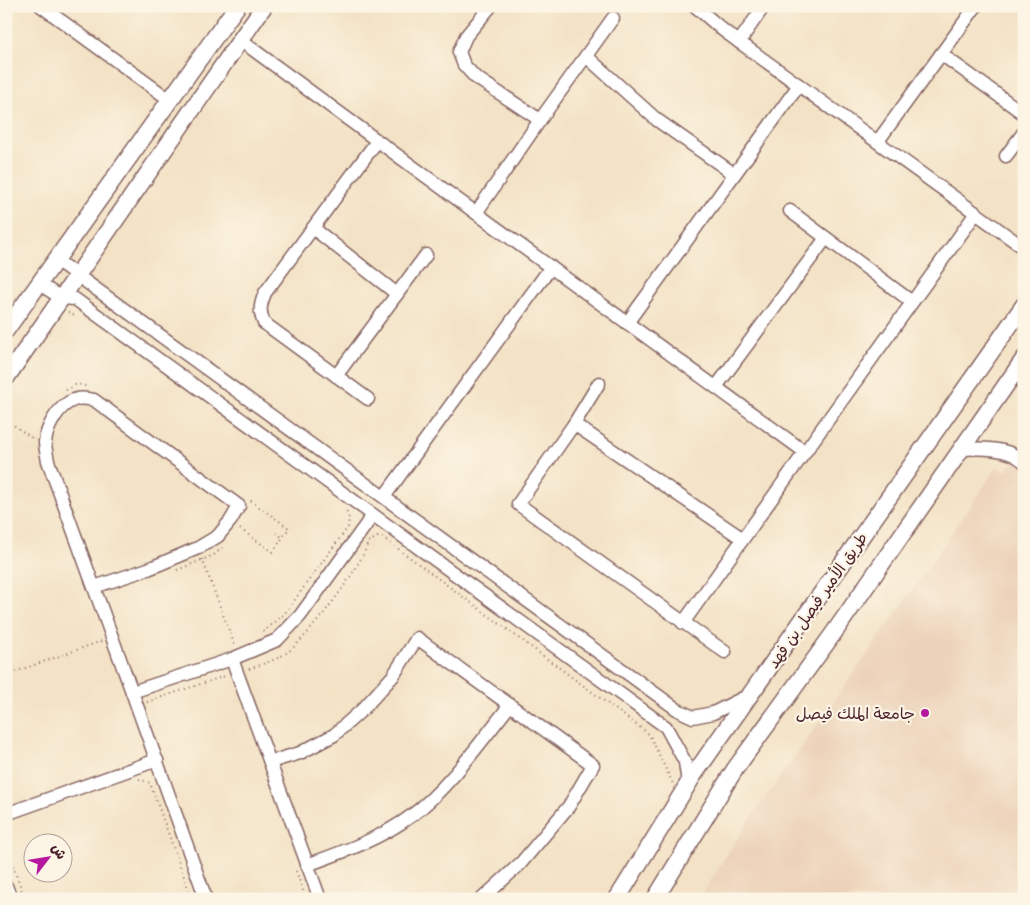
<svg xmlns="http://www.w3.org/2000/svg" width="1030" height="905" font-family="Sriracha,'Playpen Sans Arabic',sans-serif">
<style>
.built{fill:#ecd2b8}
.lines{fill:none;stroke-linecap:round;stroke-linejoin:round}
.minor-casing{stroke:#856361;stroke-width:15}
.major-casing{stroke:#856361;stroke-width:19}
.path{stroke:#856361;stroke-width:2;stroke-dasharray:1 4;stroke-linecap:butt}
.minor{stroke:#fff;stroke-width:12}
.major{stroke:#fff;stroke-width:16}
.poi-dot{fill:#b5179e;stroke:#fcf5e5;stroke-width:2}
.labels{text-anchor:middle;stroke-width:4.5;stroke-linejoin:round;paint-order:stroke}
.street-label{font-size:16px;fill:#4a1f2b;stroke:#fcf5e5}
.poi-label{font-size:16px;fill:#4a1f2b;stroke:#fcf5e5;text-anchor:end}
</style>
<rect width="100%" height="100%" fill="#fcf5e5"/>
<filter id="ink" filterUnits="userSpaceOnUse"><feTurbulence type="fractalNoise" baseFrequency=".02" numOctaves="2"/><feDisplacementMap in="SourceGraphic" scale="10" xChannelSelector="R" yChannelSelector="G"/><feConvolveMatrix kernelMatrix="1 2 1 2 8 2 1 2 1" color-interpolation-filters="sRGB"/></filter>
<filter id="wash" filterUnits="userSpaceOnUse"><feTurbulence type="fractalNoise" baseFrequency=".0096" numOctaves="4" result="noise"/><feDisplacementMap in="SourceGraphic" scale="20" xChannelSelector="R" yChannelSelector="G"/><feGaussianBlur stdDeviation="1.12" result="paint"/><feColorMatrix in="noise" values="0 0 0 0 0 0 0 0 0 0 0 0 0 0 0 0 0 1.4 0 .05"/><feComposite in="paint" operator="in"/></filter>
<g filter="url(#wash)">
<rect width="100%" height="100%" fill="#f3e2c5"/>
<polygon class="built" points="1024,451 1024,899 699,899 746,825 905,601 997,467 1006,471 1018,456"/>
</g>
<g filter="url(#ink)">
<g class="lines">
<defs>
<g id="minor">
<polyline points="41,6 170,100"/>
<polyline points="491,6 466,36 459,52 464,65 475,77 540,120 476,213 805,452 683,623"/>
<polyline points="695,6 724,31 1024,248"/>
<polyline points="240,40 476,213"/>
<polyline points="739,42 764,6"/>
<polyline points="941,54 1024,114"/>
<polyline points="586,56 657,120 734,174"/>
<polyline points="540,120 613,18"/>
<polyline points="878,141 976,6"/>
<polyline points="1006,156 1024,132"/>
<polyline points="790,211 912,302"/>
<polyline points="313,228 397,294"/>
<polyline points="56,260 678,710 693,717 713,713 749,695"/>
<polyline points="40,284 61,298 75,299 666,727 685,762 688,784"/>
<polyline points="627,323 799,85"/>
<polyline points="1023,361 1024,386"/>
<polyline points="336,376 426,255"/>
<polyline points="716,387 826,238"/>
<path d="M368,399L264,323C259,311 260,305 265,293L377,141"/>
<polyline points="574,424 599,383"/>
<path d="M961,449C980,448 1010,447 1024,462"/>
<polyline points="805,452 976,213"/>
<polyline points="384,497 551,267"/>
<path d="M94,587L148,569L198,548L218,536L231,520L239,506L94,400C87,399 81,397 74,400C59,405 47,426 45,442C45,448 47,455 48,461L132,692"/>
<polyline points="725,652 518,504 574,424 743,539"/>
<polyline points="270,762 300,753 334,735 363,709 393,676 417,638 593,765 569,806 521,863 482,899"/>
<polyline points="6,814 157,760"/>
<path d="M307,865C343,852 380,839 411,816C447,790 482,740 510,705"/>
<polyline points="6,886 11,899"/>
<polyline points="206,899 132,692 232,659"/>
<polyline points="320,899 232,659 277,640 300,616 373,515"/>
</g>
<g id="major">
<polyline points="6,330 237,6"/>
<polyline points="6,378 264,6"/>
<polyline points="617,899 693,776 1024,305"/>
<polyline points="655,899 735,769 833,634 1024,359"/>
</g>
</defs>
<use href="#minor" class="minor-casing"/>
<use href="#major" class="major-casing"/>
<g class="path">
<polyline points="68,313 77,316"/>
<polyline points="66,390 77,384 89,387"/>
<polyline points="6,420 35,440"/>
<polyline points="240,529 273,552 289,528 248,499"/>
<polyline points="276,533 282,537"/>
<polyline points="202,559 235,646"/>
<polyline points="177,570 214,555 222,548"/>
<polyline points="263,632 285,613 348,527 349,518 346,511"/>
<path d="M249,669C263,664 276,660 288,652C309,636 362,567 368,542L378,537H382L649,734L673,784"/>
<polyline points="6,675 102,641"/>
<polyline points="147,702 225,676"/>
<polyline points="139,779 150,783 192,899"/>
<polyline points="6,847 25,899"/>
<polyline points="296,871 306,899"/>
</g>
<use href="#minor" class="minor"/>
<use href="#major" class="major"/>
</g>
</g>
<circle class="poi-dot" cx="925" cy="713" r="5"/>
<g class="labels">
<g class="street-label">
<text transform="translate(817 600) rotate(-55)" y="6">طريق الأمير فيصل بن فهد</text>
</g>
<g class="poi-label">
<text x="915" y="719">جامعة الملك فيصل</text>
</g>
</g>
<rect width="1030" height="905" fill="none" stroke="#fcf5e5" stroke-width="25"/>
<g transform="translate(48 858) rotate(59)"><circle r="24" fill="#fcf5e5" stroke="#b59f9b"/>
<path d="M0-4L9 19L0 12L-9 19Z" fill="#b5179e"/>
<text y="-8" font-size="14" font-weight="bold" text-anchor="middle" fill="#4a1f2b">ش</text>
</g>
</svg>
